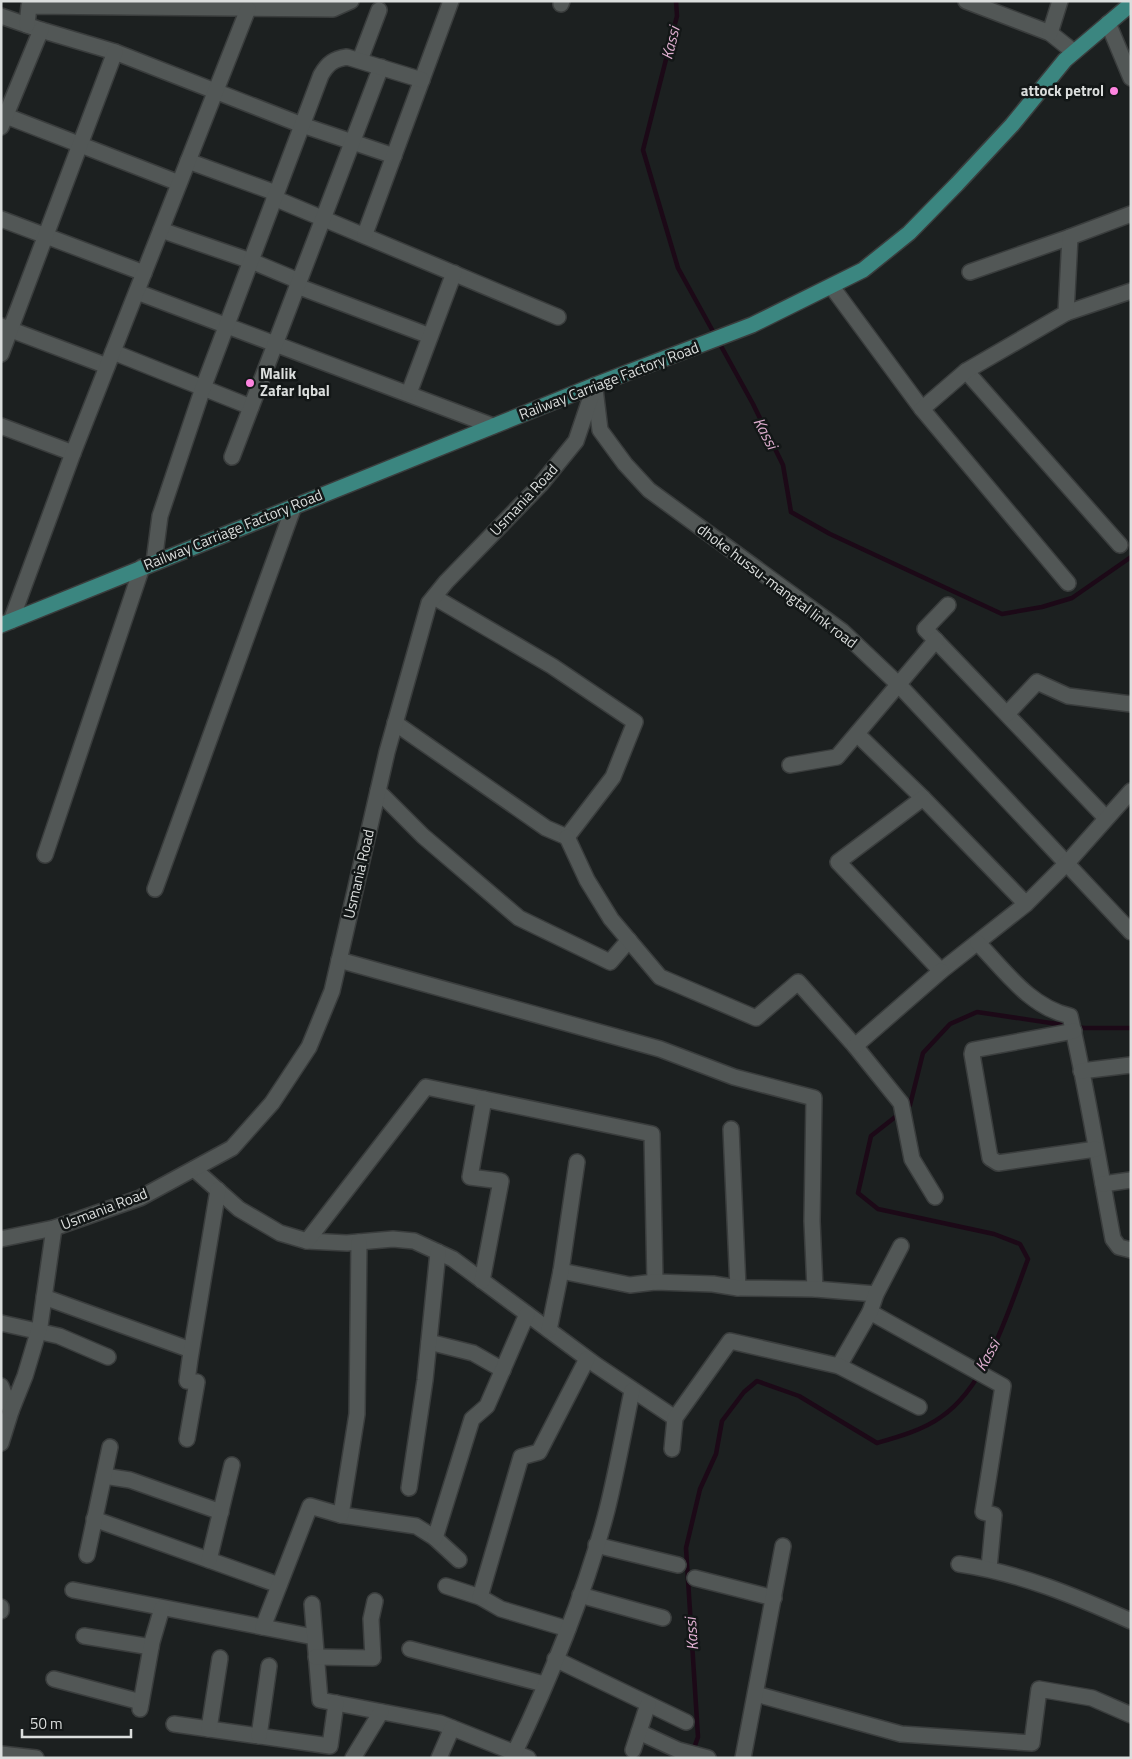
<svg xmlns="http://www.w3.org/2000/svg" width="1132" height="1759" font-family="'Titillium Web',sans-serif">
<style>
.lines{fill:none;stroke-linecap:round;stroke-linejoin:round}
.stream{stroke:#1c0917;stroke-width:4.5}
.minor-casing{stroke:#3a3d3d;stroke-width:18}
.major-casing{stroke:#3a3d3d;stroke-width:18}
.minor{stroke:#525756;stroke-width:15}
.major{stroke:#3b8680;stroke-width:15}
.poi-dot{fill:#fe85e0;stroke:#131717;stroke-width:2}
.labels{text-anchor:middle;stroke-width:5;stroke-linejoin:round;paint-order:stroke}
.poi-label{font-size:15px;font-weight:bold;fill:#dbdedd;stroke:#131717;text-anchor:end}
.street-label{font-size:15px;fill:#dbdedd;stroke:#131717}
.water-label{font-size:16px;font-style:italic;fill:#deaecf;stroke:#131717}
</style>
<rect width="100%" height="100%" fill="#1c2020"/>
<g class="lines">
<g class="stream">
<polyline points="676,1 677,16 643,150 678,268 753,404 783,465 791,512 830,534 1002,614 1042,607 1072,598 1131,557"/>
<polyline points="905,1109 910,1105 923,1053 950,1024 977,1012 1084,1028 1131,1028"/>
<path d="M693,1751L698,1737L686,1548L700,1489L716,1454L722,1421L744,1392L757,1381L799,1396L877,1443C898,1437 923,1430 941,1417C987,1386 1009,1309 1028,1259L1020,1244L994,1234L878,1209L858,1193L871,1136L899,1114"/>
</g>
<defs>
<g id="minor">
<polyline points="966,1 1050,33 1074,52"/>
<polyline points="561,4 562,1"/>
<polyline points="1,16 41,30 115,52 302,125 394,156"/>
<polyline points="1108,23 1131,78"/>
<polyline points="27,25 29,6 333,9 351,1"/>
<polyline points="1050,33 1060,1"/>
<polyline points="360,60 379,10"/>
<polyline points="1,114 179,183"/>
<polyline points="1,127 41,30"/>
<polyline points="188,161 276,193"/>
<polyline points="274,198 558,317"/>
<polyline points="1,219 144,273"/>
<polyline points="161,230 251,261 299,281"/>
<polyline points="365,234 451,1"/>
<polyline points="970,272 1070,237"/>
<polyline points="297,286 430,336"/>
<polyline points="832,287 922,409"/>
<polyline points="137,292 493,426"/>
<polyline points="1066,313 1131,291"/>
<polyline points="1,326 107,366"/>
<polyline points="113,352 251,407"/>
<polyline points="1,354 115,52"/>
<polyline points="966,371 1120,545"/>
<polyline points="595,389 600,430 625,464 649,490 842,631 898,684 1131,932"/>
<polyline points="409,393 454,273"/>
<polyline points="1,426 73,453"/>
<polyline points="232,457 381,67"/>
<path d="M154,562L160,516L203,388L321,75C328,63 334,59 347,57L422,80"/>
<polyline points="1068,583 922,409 966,371 1066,313 1070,237 1131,214"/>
<polyline points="948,605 925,629 1106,818"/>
<polyline points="11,621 73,453 248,9"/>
<polyline points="1007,714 1037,682 1068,696 1131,704"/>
<polyline points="395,723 546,828 567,837 613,777 635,722 552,666 434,597"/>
<polyline points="857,734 923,798"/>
<polyline points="790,765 837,757 936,640"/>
<polyline points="378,791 423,836 519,918 610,962 629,940"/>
<polyline points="567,837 587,880 611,919 660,977 756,1018 798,982 855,1046 901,1103 912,1159 935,1197"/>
<polyline points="45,855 142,567"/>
<polyline points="155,889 294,506"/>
<polyline points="1026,904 923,798 838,862 941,971 1026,904 1067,863 1131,791"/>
<path d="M978,943C1005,971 1030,1007 1070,1016C1087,1089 1099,1165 1113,1239L1119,1247L1131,1250"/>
<polyline points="339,960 660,1049 734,1077 814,1098 812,1221 815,1289"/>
<polyline points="1074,1031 973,1050 972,1054 990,1158 998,1163 1096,1149"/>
<polyline points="855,1046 941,971"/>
<polyline points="1081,1071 1131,1065"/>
<polyline points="731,1129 738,1288"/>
<polyline points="194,1169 239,1209 280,1233 307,1241 347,1243 393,1239 414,1241 453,1259 596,1365 675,1418"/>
<polyline points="1103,1184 1131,1180"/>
<polyline points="1,1239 54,1228 140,1198 232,1148 272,1103 309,1047 332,991 387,752 429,603 446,582 541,484 576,441 595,385"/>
<polyline points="307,1241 426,1087 652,1134 655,1282"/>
<polyline points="561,1271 630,1285 655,1282 713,1284 738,1288 815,1289 876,1294"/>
<polyline points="482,1281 501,1181 470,1177 484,1099"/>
<polyline points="44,1297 191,1350"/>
<polyline points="870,1312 1003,1386 983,1512 994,1515 989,1568"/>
<polyline points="1,1323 59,1336 108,1357"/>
<polyline points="549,1330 561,1271 577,1162"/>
<polyline points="429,1342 473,1353 503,1370"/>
<polyline points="839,1366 870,1312 876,1294 901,1246"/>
<polyline points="1,1386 11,1411 1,1443"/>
<polyline points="11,1411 25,1376 40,1326 54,1228"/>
<polyline points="187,1439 197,1382 187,1381 190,1359 218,1190"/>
<polyline points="672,1449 675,1418 730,1341 839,1366 919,1407"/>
<polyline points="104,1476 130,1480 221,1512"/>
<polyline points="409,1488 425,1380 438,1252"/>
<polyline points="341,1515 416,1526 435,1538 459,1560"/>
<polyline points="94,1519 279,1585"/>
<polyline points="435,1538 472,1419 487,1406 527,1314"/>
<polyline points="596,1545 678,1565"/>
<polyline points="87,1555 110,1447"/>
<polyline points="209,1560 232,1465"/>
<path d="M959,1564C1020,1573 1075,1596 1131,1621"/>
<polyline points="695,1578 774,1598"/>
<polyline points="446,1586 480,1597 501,1609 568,1629"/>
<polyline points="73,1590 314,1637"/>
<polyline points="580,1595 663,1618"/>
<polyline points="480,1597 521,1457 539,1452 587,1359"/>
<polyline points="312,1604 320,1700 440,1723 528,1758"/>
<polyline points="1,1607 1,1611"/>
<polyline points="263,1627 310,1506 341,1515 357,1414 359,1242"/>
<polyline points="84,1636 151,1647"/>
<polyline points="410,1649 544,1684"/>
<polyline points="316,1657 373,1658 371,1619 375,1601"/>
<polyline points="555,1659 686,1722"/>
<polyline points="54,1679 141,1702"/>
<polyline points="756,1694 901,1734 1032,1743 1039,1689 1092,1698 1131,1715"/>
<polyline points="140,1709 152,1642 162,1608"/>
<polyline points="174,1724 330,1746 336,1703"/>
<polyline points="209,1729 220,1658"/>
<polyline points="639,1732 678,1750 708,1758"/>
<polyline points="259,1736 269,1666"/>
<polyline points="633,1750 648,1704"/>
<polyline points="1,1754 36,1758"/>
<polyline points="353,1758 381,1712"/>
<polyline points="439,1758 452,1728"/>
<path d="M512,1758C549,1682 586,1591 607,1510C617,1470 624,1430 632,1391"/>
<polyline points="743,1758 783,1546"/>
</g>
<polyline id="major" points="1,625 595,385 752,325 863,270 909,233 957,184 1012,125 1065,60 1131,4"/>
</defs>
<use href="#minor" class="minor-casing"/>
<use href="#major" class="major-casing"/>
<use href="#minor" class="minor"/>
<use href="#major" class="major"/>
</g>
<g class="poi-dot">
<circle cx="1114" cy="91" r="5"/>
<circle cx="250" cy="383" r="5"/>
</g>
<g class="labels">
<g class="poi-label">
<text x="1104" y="96">attock petrol</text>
<text x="260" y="379" text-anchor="start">Malik<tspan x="260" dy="17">Zafar Iqbal</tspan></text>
</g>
<g class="street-label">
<text transform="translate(609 381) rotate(-21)" y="5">Railway Carriage Factory Road</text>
<text transform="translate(524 500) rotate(-47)" y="5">Usmania Road</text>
<text transform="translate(233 530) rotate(-22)" y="5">Railway Carriage Factory Road</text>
<text transform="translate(777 586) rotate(37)" y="5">dhoke hussu-mangtal link road</text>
<text transform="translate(359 874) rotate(-77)" y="5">Usmania Road</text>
<text transform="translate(104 1209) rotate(-21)" y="5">Usmania Road</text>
</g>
<g class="water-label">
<text transform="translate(670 43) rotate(-76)" y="6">Kassi</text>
<text transform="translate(766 433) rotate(62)" y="6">Kassi</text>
<text transform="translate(987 1355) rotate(-61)" y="6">Kassi</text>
<text transform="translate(691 1634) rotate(-94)" y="6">Kassi</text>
</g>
</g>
<rect width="1132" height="1759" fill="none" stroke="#dbdedd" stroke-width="5"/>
<path d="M22 1729v8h109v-8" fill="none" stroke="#dbdedd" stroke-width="2.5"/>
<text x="30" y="1729" font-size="15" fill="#dbdedd" stroke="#131717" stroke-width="4" paint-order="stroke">50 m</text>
</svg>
